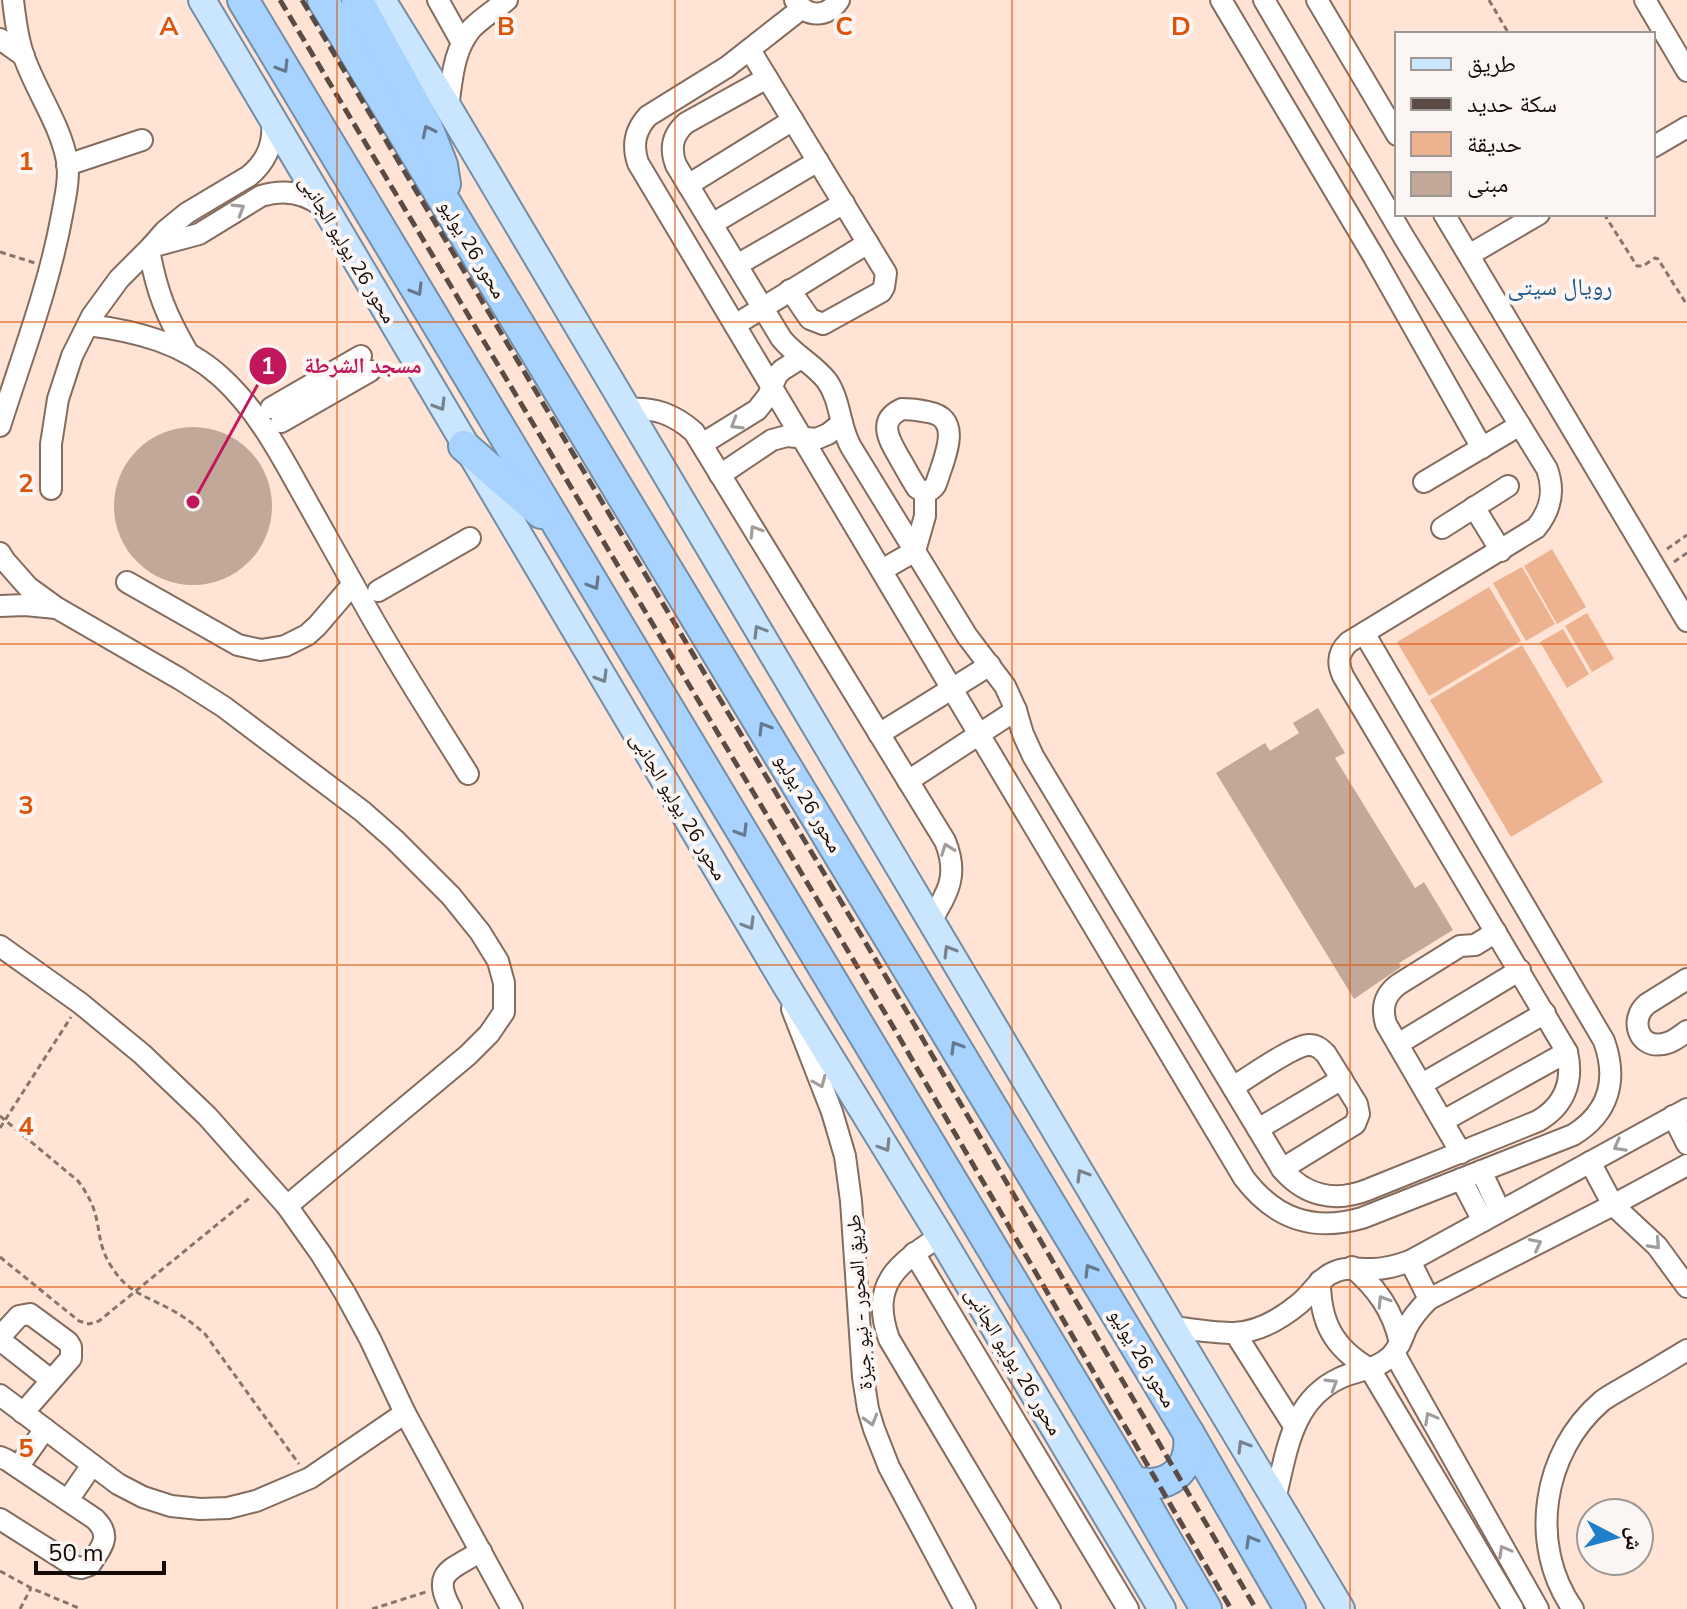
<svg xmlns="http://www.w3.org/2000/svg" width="1687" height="1609" font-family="'Nunito Sans','Noto Naskh Arabic',sans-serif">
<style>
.green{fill:#edb290}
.building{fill:#c2a899}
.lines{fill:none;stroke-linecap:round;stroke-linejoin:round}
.minor-casing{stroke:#846c5e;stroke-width:24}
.major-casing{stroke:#738da7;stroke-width:30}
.highway-casing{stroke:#738da7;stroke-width:34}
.path{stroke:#88756c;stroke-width:3;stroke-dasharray:6 4;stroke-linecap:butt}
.minor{stroke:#fff;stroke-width:20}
.major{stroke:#cae5fe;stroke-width:26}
.highway{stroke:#a7d3fe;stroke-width:30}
.rail{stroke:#5a4b44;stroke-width:5;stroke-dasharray:12 6;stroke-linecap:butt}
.oneway{stroke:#64798e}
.oneway2{stroke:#a19d9b}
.oneway3{stroke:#78828e}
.grid{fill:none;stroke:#dd550c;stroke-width:2;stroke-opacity:0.55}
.labels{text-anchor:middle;stroke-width:8;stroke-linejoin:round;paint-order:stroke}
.street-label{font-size:20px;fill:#130a06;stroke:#fbf6f3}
.quarter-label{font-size:24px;fill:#205a8b;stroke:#fbf6f3}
.grid-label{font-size:26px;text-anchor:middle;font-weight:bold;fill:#dd550c;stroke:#fbf6f3;stroke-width:8;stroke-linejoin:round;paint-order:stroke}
.leader{fill:none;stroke:#c2185b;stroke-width:3}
.callout-dot{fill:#c2185b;stroke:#fbf6f3;stroke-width:3}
.mark-label{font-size:24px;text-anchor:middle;font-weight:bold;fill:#fff}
.callout-label{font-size:22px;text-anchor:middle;font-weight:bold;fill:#c2185b;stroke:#fbf6f3;stroke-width:8;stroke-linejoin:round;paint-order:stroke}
</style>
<rect width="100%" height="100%" fill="#ffe3d4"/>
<g class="green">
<polygon points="1552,549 1586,607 1557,624 1524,566"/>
<polygon points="1522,567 1555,624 1526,641 1493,583"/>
<polygon points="1489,587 1521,641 1429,696 1397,642"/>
<polygon points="1587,613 1614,659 1592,672 1565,626"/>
<polygon points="1563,629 1589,674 1567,688 1540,642"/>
<polygon points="1522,645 1603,782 1511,837 1430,700"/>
</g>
<g class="building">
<circle cx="193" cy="506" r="79"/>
<polygon points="1318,708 1345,753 1335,758 1415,888 1424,882 1453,930 1399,963 1401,967 1354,999 1216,773 1265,743 1270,751 1299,733 1293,723"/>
</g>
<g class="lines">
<defs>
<g id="minor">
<polyline points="438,0 462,43"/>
<path d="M795,0C807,18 827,18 839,0"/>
<polyline points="1221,0 1374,257 1482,448"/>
<polyline points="1317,0 1397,135"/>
<polyline points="1645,0 1687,71"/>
<path d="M801,9L727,67L648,116C635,130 632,145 638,163L1244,1178C1275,1219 1313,1232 1362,1218L1573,1135C1609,1113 1618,1080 1604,1041L1364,633"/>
<polyline points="0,39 24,56"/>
<polyline points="750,50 886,273 884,287 881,292 823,324 810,319 790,290"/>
<path d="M767,78L686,123C672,135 670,149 676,165L781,338C794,355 814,364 827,381C841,401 839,426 851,447L967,636L1005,686L1016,710L1023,734L1033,756L1282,1169C1304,1195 1334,1203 1367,1190L1538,1121C1564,1106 1574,1082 1567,1052L1343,676C1337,663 1338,652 1349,642L1536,528C1551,510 1555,491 1547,469L1405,239L1264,0"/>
<path d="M448,107C452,80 453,50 472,28C482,18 496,9 507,0"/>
<polyline points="1653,147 1687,127"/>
<polyline points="67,165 142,140"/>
<polyline points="688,185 793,120"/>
<polyline points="1444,214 1687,621"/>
<polyline points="712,224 818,161"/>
<path d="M151,247L199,234L261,196C284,189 304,192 323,207"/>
<path d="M149,250C157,293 166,315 188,353"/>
<polyline points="1469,255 1539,214"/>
<polyline points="737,265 844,203"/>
<path d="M88,325C136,331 184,343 221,377C257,410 278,450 301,491C321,527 341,562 361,598C394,658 432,716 468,774"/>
<polyline points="735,325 868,243"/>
<polyline points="271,408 361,356"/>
<path d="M627,409C654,407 674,414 694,432L945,841C959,875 948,892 931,921"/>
<path d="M902,409C911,409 919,410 928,412C964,418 944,458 937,481C934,491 925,494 917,488C911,479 906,469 900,459C890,441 876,421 902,409Z"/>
<polyline points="281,422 370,371"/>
<path d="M0,426C22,356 49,287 62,215C65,198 70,178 67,161C60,123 35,90 23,54C17,36 15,18 13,0"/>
<polyline points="702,444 757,410 768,396 777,375 782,370 801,358"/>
<polyline points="720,475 772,440 787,436 816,439 828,434 842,423"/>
<polyline points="1424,482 1520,425"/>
<path d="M51,489V444L58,399L72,356L92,316L119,279L151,247L165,231L187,213L249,176C267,161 274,144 272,121"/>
<polyline points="1474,507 1501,551"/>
<polyline points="1442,528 1508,486"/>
<polyline points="0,553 5,561 28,587 57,608 180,679 224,707 362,811 395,840 451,896 480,932 498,961 504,983 504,1012 489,1034 468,1055 287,1206"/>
<polyline points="882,570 915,551 925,516 925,492"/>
<polyline points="127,582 238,645 261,650 285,646 307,635 317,626 353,584"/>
<polyline points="378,591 470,538"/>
<polyline points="0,606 25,605 56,608"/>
<polyline points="879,734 990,665"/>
<polyline points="908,781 1016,710"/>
<polyline points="0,946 80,1003 142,1054 207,1116 287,1206 321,1254 345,1293 370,1339 405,1413 512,1609"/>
<path d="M1687,979L1647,1004C1629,1019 1638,1049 1663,1044C1672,1043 1680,1036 1687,1031"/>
<polyline points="792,1009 832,1112 845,1156 851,1201 863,1377 868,1409 874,1429 889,1467 965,1609"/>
<polyline points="1398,1044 1520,970"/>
<polyline points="1422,1084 1545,1013"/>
<path d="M1233,1087C1248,1078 1294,1045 1309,1045C1317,1045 1321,1049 1326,1054L1357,1104L1359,1114L1355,1124L1282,1169"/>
<polyline points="1673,1116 1687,1144"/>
<polyline points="1443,1121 1567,1052"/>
<polyline points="1258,1129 1342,1079"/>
<path d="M1461,1153L1386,1024C1381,1007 1385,994 1399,984L1460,946L1475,945L1496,932"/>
<polyline points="1590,1162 1613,1205 1657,1246 1687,1287"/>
<polyline points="1481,1171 1500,1211"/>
<polyline points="1461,1179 1483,1221"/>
<path d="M940,1236C898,1264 869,1283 889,1339L1050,1609"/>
<polyline points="914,1253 1128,1609"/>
<polyline points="1410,1261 1429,1299"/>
<path d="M1352,1267C1377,1288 1393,1311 1400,1343"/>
<path d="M1320,1281C1320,1323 1334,1348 1370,1369L1513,1609"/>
<path d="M1172,1327C1192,1329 1213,1333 1234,1333C1258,1332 1282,1318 1300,1303C1313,1292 1321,1276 1337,1271C1348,1267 1357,1269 1368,1269C1383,1270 1396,1266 1410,1261L1687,1109"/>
<polyline points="1235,1333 1294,1426"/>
<polyline points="0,1337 19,1316 30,1314 68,1342 71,1347 71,1358 23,1413"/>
<polyline points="0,1340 51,1380"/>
<polyline points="1394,1353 1538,1609"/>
<polyline points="0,1395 118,1484 143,1497 171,1506 200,1509 228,1508 256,1501 310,1478 405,1413"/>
<path d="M0,1457L7,1460L95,1519C113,1537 101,1547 90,1565L81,1568L76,1567L0,1519"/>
<polyline points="18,1467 45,1429"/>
<path d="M1275,1499C1287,1452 1291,1401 1340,1378C1359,1369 1375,1371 1391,1356C1399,1348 1402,1339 1406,1329C1412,1317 1420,1308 1429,1299L1613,1205L1687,1165"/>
<polyline points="68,1500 92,1465"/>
<path d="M451,1609C430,1571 452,1570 481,1551"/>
<path d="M1573,1609C1528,1545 1542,1452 1602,1401C1610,1395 1620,1390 1628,1385C1648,1374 1667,1362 1687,1350"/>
</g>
<g id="major">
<polyline points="202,0 784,982 940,1236 1162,1609"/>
<polyline points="382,0 448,107 1172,1327 1341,1609"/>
</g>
<g id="highway">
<polyline points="243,0 1132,1481 1206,1609"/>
<polyline points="323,0 1189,1434 1290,1609"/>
<polyline points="357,0 427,127 442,165 445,184"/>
<polyline points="464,446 541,513"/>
<path d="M1132,1481C1167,1492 1193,1470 1189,1434"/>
</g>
</defs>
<use href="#minor" class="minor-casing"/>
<use href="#major" class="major-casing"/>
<use href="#highway" class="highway-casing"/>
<g class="path">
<polyline points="1489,0 1509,34"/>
<polyline points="1604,214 1637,266 1643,266 1655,258 1658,259 1687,305"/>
<polyline points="0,252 35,263"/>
<polyline points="1667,549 1687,535"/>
<polyline points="1674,562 1687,553"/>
<path d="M0,1116L78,1181C84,1189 89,1197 93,1207C101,1229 97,1244 111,1266C128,1293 144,1295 170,1309C183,1316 194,1324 205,1334L299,1464"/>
<polyline points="0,1128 71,1017"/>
<polyline points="0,1257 79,1321 89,1324 99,1321 252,1196"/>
<polyline points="0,1571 31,1588 81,1609"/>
<polyline points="20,1609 31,1588"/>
<polyline points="372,1609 426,1592"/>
</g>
<use href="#minor" class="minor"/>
<use href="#major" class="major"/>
<use href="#highway" class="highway"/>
<g class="rail">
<polyline points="280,0 888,1018 1231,1609"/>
<polyline points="302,0 904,1007 1256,1609"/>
</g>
</g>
<defs><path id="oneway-chevron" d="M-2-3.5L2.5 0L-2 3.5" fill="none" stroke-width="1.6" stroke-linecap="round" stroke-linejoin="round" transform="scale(2)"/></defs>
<g class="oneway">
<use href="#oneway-chevron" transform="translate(283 67) rotate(59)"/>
<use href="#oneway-chevron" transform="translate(428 131) rotate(-116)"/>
<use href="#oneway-chevron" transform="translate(417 290) rotate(59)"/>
<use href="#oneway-chevron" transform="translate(594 584) rotate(59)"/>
<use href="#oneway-chevron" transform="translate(764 728) rotate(-121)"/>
<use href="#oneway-chevron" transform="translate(742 831) rotate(59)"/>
<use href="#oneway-chevron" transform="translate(956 1047) rotate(-121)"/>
<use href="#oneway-chevron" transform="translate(1090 1270) rotate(-121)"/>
<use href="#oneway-chevron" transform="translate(1251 1541) rotate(-120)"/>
</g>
<g class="oneway2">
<use href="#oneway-chevron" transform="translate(239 209) rotate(-31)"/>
<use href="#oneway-chevron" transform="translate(736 424) rotate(149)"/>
<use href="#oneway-chevron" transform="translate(755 531) rotate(-122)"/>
<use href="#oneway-chevron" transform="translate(947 849) rotate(-110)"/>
<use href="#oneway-chevron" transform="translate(820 1082) rotate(67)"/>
<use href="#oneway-chevron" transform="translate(1619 1146) rotate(151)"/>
<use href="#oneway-chevron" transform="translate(1536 1244) rotate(-27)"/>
<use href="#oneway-chevron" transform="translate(1655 1244) rotate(47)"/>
<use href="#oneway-chevron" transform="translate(1383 1301) rotate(-122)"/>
<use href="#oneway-chevron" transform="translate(1332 1384) rotate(-31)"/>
<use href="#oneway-chevron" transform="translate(1430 1418) rotate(-119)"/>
<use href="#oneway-chevron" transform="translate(871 1420) rotate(74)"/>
<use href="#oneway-chevron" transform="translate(1504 1551) rotate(-119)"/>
</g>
<g class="oneway3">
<use href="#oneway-chevron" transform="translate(440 405) rotate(59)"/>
<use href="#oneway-chevron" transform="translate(759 631) rotate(-121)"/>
<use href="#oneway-chevron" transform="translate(602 677) rotate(59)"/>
<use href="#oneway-chevron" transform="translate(749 924) rotate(59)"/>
<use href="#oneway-chevron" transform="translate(949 951) rotate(-121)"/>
<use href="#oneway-chevron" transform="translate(885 1146) rotate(58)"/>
<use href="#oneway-chevron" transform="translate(1082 1175) rotate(-121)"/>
<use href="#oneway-chevron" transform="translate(1243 1446) rotate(-121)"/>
</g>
<path class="grid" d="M337,0V1609M675,0V1609M1012,0V1609M1350,0V1609M0,322H1687M0,644H1687M0,965H1687M0,1287H1687"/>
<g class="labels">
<g class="street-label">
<text transform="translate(348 249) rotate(59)" y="7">محور 26 يوليو الجانبى</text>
<text transform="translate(473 249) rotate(59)" y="7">محور 26 يوليو</text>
<text transform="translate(809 803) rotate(59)" y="7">محور 26 يوليو</text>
<text transform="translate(679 806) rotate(59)" y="7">محور 26 يوليو الجانبى</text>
<text transform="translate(859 1302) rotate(-94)" y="7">طريق المحور - نيو جيزة</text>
<text transform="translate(1143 1358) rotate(59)" y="7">محور 26 يوليو</text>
<text transform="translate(1014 1361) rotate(59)" y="7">محور 26 يوليو الجانبى</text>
</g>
<g class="quarter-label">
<text x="1560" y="295">رويال سيتى</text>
</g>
</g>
<g class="grid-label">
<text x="169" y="35">A</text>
<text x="506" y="35">B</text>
<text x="844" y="35">C</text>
<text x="1181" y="35">D</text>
<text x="26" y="170">1</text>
<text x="26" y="492">2</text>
<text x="26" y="814">3</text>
<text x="26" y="1135">4</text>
<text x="26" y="1457">5</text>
</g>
<path class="leader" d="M193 502L268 366"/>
<g class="callout-dot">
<circle cx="193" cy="502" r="8"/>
<circle cx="268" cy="366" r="20"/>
</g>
<g class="mark-label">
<text x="268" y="374">1</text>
</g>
<g class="callout-label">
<text x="363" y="373">مسجد الشرطة</text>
</g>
<rect x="1395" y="32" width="260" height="184" fill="#fbf6f3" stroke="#9e9894" stroke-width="2"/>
<rect x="1411" y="58" width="40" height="12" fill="#cae5fe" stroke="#9e9894" stroke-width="2"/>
<text x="1467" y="72" font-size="24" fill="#130a06">طريق</text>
<rect x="1411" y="98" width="40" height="12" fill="#5a4b44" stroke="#9e9894" stroke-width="2"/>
<text x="1467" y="112" font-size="24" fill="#130a06">سكة حديد</text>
<rect x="1411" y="132" width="40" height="24" fill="#edb290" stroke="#9e9894" stroke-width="2"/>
<text x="1467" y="152" font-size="24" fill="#130a06">حديقة</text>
<rect x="1411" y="172" width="40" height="24" fill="#c2a899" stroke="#9e9894" stroke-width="2"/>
<text x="1467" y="192" font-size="24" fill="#130a06">مبنى</text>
<g transform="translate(1615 1537) rotate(96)"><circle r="38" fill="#fbf6f3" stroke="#9e9894" stroke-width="2"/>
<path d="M0-6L14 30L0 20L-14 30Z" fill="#1f7fcb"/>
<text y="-12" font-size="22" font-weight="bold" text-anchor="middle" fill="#130a06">ش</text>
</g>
<path d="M36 1561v12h128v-12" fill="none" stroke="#130a06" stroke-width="4"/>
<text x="48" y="1561" font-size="24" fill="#130a06" stroke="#fbf6f3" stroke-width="6" paint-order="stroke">50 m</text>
</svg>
